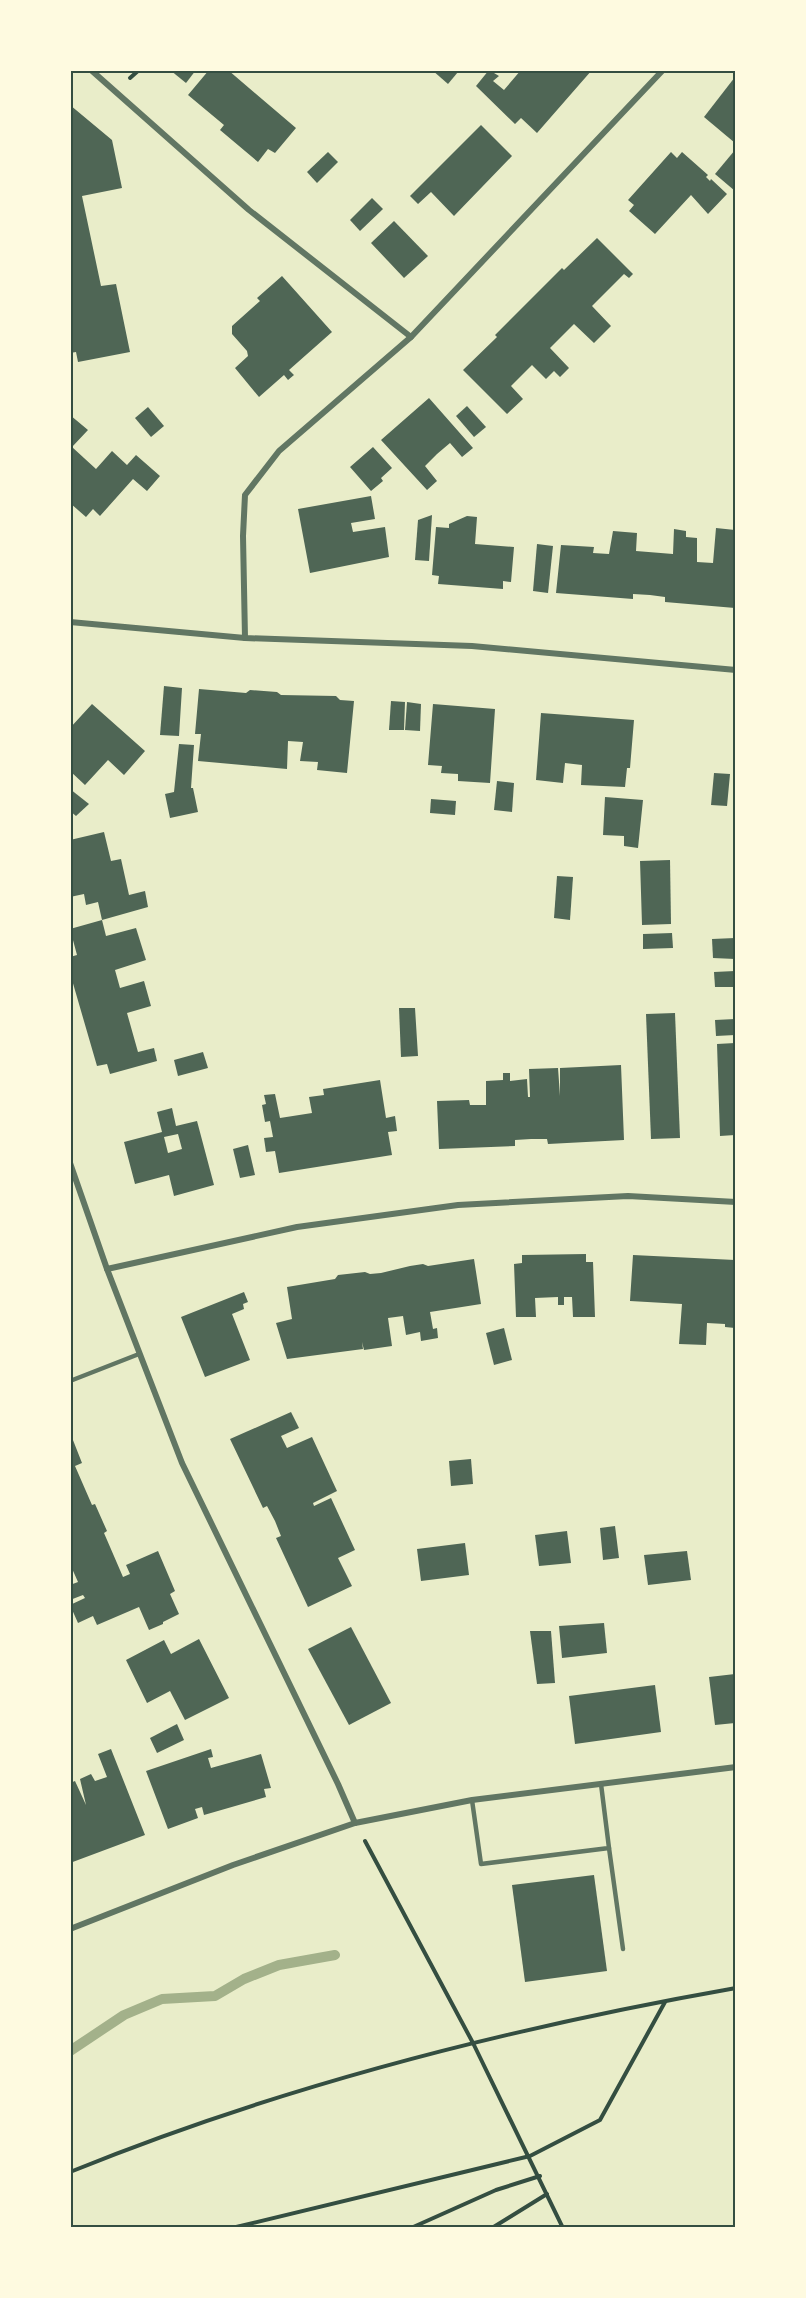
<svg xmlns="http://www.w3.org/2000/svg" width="806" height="2298" font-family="Rubik,sans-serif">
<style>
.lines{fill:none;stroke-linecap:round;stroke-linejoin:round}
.stream{stroke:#a3b18a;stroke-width:10}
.building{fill:#4f6655;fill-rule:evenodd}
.path{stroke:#344e41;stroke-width:4}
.service{stroke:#617663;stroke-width:4.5}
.minor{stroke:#617663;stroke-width:6}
.neatline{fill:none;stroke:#344e41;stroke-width:2}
</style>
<rect width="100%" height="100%" fill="#e9edc9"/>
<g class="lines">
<polyline class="stream" points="70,2051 124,2015 162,1999 215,1996 244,1979 279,1965 335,1955"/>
</g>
<g class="building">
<polygon points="170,70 196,70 186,83"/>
<polygon points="209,70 228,70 296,128 275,153 268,149 258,162 220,130 224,125 188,95"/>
<polygon points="432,70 456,70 458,72 448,84"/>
<polygon points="489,70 499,76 493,81 504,90 521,70 592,70 537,133 521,118 515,124 476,86"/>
<polygon points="735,77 735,143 704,117"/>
<polygon points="70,105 112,140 122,188 82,196 101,286 116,284 130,352 78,362 76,352 70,353"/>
<polygon points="481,125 512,156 454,216 431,192 418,204 410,196"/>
<polygon points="735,150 735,191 715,174"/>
<polygon points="328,152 338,162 317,183 307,172"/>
<polygon points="671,152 677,158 682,152 708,175 706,177 710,181 711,179 727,194 708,214 691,195 655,234 629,211 634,205 628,200"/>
<polygon points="372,198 383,209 360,231 350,220"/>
<polygon points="394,221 428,256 404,278 371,243"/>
<polygon points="597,238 633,274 629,278 624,274 592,306 611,326 594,343 574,324 550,348 569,368 560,377 554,371 546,379 532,365 511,386 523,399 507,414 463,370 497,337 495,335 562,268 564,270"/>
<polygon points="282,276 332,332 289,370 294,375 288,380 284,375 259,397 235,368 248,356 247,351 232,334 232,326 260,301 257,298"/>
<polygon points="429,398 473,448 462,457 450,443 437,454 425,466 437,481 427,490 381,440"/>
<polygon points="467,406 486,427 474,437 456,416"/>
<polygon points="148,407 164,426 151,437 135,418"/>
<polygon points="70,415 88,430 72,447 96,469 112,451 127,465 136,455 160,476 147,491 133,479 100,516 93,509 86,517 70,503"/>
<polygon points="373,447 392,468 381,478 383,481 371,491 350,467"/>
<polygon points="371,496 375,519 351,523 353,532 385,527 389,557 310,573 298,509"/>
<polygon points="432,515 429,561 415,560 418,520"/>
<polygon points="467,516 477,517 475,544 514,547 511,582 503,581 503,589 438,584 439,576 432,575 436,527 449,528 449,524"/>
<polygon points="716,528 735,530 735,608 665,602 665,597 650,595 633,594 633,599 556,593 561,545 594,547 593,553 609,554 613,531 637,533 636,551 673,554 674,529 686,531 686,537 697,538 697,562 713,563"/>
<polygon points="537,544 553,546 548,593 533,591"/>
<polygon points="164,686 182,688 179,736 160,735"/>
<polygon points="199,689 246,693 250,690 277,692 281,695 336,696 340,700 354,701 347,773 317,770 318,762 300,761 303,742 288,741 287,769 198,761 201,734 195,734"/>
<polygon points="391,701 405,702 404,730 389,730"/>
<polygon points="407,702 421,704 420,731 405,730"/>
<polygon points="92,704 145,751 124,775 108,760 85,785 70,771 70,728"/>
<polygon points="433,704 495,709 490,783 458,781 458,774 441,773 442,766 428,765"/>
<polygon points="541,713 634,720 630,768 627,768 625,787 581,785 582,765 565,763 563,783 536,780"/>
<polygon points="179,744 194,745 191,788 193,788 198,812 170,818 165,794 174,792"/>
<polygon points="714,773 730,774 727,806 711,805"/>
<polygon points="497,781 514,783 512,812 494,810"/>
<polygon points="70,789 89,804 76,816 70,811"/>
<polygon points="605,797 643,800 638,848 624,846 624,836 603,835"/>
<polygon points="431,799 456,801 455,815 430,813"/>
<polygon points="104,832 111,861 121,859 129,895 145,891 148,907 102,920 98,902 86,905 84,894 70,897 70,840"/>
<polygon points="670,860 671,924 642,925 640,861"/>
<polygon points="557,876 573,877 570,920 554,918"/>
<polygon points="102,920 106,936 136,928 146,960 115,970 120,988 144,981 151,1006 127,1013 138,1052 154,1048 157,1061 110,1074 107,1064 97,1066 70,973 70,957 77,955 70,929"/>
<polygon points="672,933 673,948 643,949 643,934"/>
<polygon points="735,938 735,959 713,958 712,939"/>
<polygon points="735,971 735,987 715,987 714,972"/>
<polygon points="399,1008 415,1008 418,1056 401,1057"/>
<polygon points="675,1013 680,1138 651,1139 646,1014"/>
<polygon points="735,1019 735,1035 716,1036 715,1020"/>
<polygon points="735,1043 735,1135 720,1136 717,1044"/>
<polygon points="203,1052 208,1068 178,1076 174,1060"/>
<polygon points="621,1065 624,1140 548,1144 547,1139 531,1139 515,1140 515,1146 439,1149 437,1101 469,1100 470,1105 486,1105 486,1081 503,1080 503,1073 510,1073 510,1081 527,1079 528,1097 530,1097 529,1069 558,1068 560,1096 560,1068"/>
<polygon points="380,1080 386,1118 395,1116 397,1131 388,1132 392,1155 279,1173 275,1151 266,1152 264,1138 273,1137 270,1121 265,1122 262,1105 266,1104 264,1095 275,1094 280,1118 312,1113 309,1097 324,1095 323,1089"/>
<path d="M172,1108L176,1126L197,1121L214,1185L174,1196L169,1175L135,1184L124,1142L162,1132L157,1112ZM178,1134L182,1149L168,1153L164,1137Z"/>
<polygon points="248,1145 255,1175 240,1178 233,1149"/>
<polygon points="586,1254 586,1262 593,1262 595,1317 573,1317 572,1297 564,1297 564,1305 558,1305 558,1297 535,1298 536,1317 516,1317 514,1264 522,1263 522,1255"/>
<polygon points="633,1255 735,1260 735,1328 725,1327 725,1324 707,1323 706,1345 679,1344 682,1304 630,1301"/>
<polygon points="474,1259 481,1304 430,1312 433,1329 437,1328 438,1338 421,1341 420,1332 406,1335 403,1316 388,1318 392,1346 364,1350 362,1342 363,1349 287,1359 276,1323 292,1319 287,1287 335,1279 338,1275 365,1272 370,1274 381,1273 410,1266 423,1264 428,1266"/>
<polygon points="244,1292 248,1302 243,1304 244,1309 232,1314 250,1360 205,1377 181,1317"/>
<polygon points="504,1328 512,1360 494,1365 486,1333"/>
<polygon points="291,1412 299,1428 281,1436 287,1448 312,1437 337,1491 313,1503 314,1506 331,1498 355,1550 338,1558 352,1586 308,1607 276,1538 281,1536 275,1521 267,1506 263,1508 230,1439"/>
<polygon points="71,1435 82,1463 75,1466 92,1505 95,1504 107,1531 104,1533 123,1577 130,1574 126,1565 158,1551 175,1591 170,1594 179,1614 163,1622 163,1624 149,1630 139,1607 97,1625 93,1616 78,1623 70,1605 85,1598 83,1595 70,1600 70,1585 78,1582 70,1564"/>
<polygon points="471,1459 473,1484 451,1486 449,1461"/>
<polygon points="615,1526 619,1558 603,1560 600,1528"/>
<polygon points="567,1531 571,1563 539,1566 535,1535"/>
<polygon points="465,1543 469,1575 421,1581 417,1549"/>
<polygon points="687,1551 691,1580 648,1585 644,1555"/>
<polygon points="604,1623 607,1653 562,1658 559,1626"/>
<polygon points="351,1627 391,1703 349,1725 308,1649"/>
<polygon points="530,1631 551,1631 555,1683 537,1684"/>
<polygon points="199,1639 229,1698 185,1720 170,1691 147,1703 126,1660 164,1640 171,1654"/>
<polygon points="735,1674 735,1723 715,1725 709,1677"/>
<polygon points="655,1685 661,1732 575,1744 569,1696"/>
<polygon points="177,1724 184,1740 157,1753 150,1738"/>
<polygon points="111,1749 145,1835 70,1863 70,1783 75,1781 86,1805 80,1779 91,1774 95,1781 107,1777 98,1754"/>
<polygon points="211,1749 213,1757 208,1758 211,1768 261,1754 271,1788 264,1789 266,1797 204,1815 202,1807 195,1809 198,1818 168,1829 146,1771"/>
<polygon points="594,1875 607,1971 525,1982 512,1885"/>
</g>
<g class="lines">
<g class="path">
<polyline points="130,78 139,70"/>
<polyline points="365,1841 473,2043 563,2228"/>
<path d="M70,2172C284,2085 509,2028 736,1988"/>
<polyline points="232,2228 530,2156 600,2120 665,2002"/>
<polyline points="411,2228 496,2190 540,2176"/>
<polyline points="492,2228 547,2194"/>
</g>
<g class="service">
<polyline points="70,1381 139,1354"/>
<polyline points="472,1800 481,1864 609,1848 601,1784"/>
<polyline points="609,1848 623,1949"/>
</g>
<g class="minor">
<polyline points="91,70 249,210 411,337"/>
<polyline points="70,622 245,638 472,646 736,670"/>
<polyline points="245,638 243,536 245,495 279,451 411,337 663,70"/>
<polyline points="70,1163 107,1269 182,1463 338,1784 355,1823"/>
<polyline points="107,1269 297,1227 458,1205 628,1196 736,1202"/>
<polyline points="70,1929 233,1865 355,1823 472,1800 736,1767"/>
</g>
</g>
<rect width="806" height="2298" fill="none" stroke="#fefae0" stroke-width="144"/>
<rect x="72" y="72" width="662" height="2154" class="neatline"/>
</svg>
